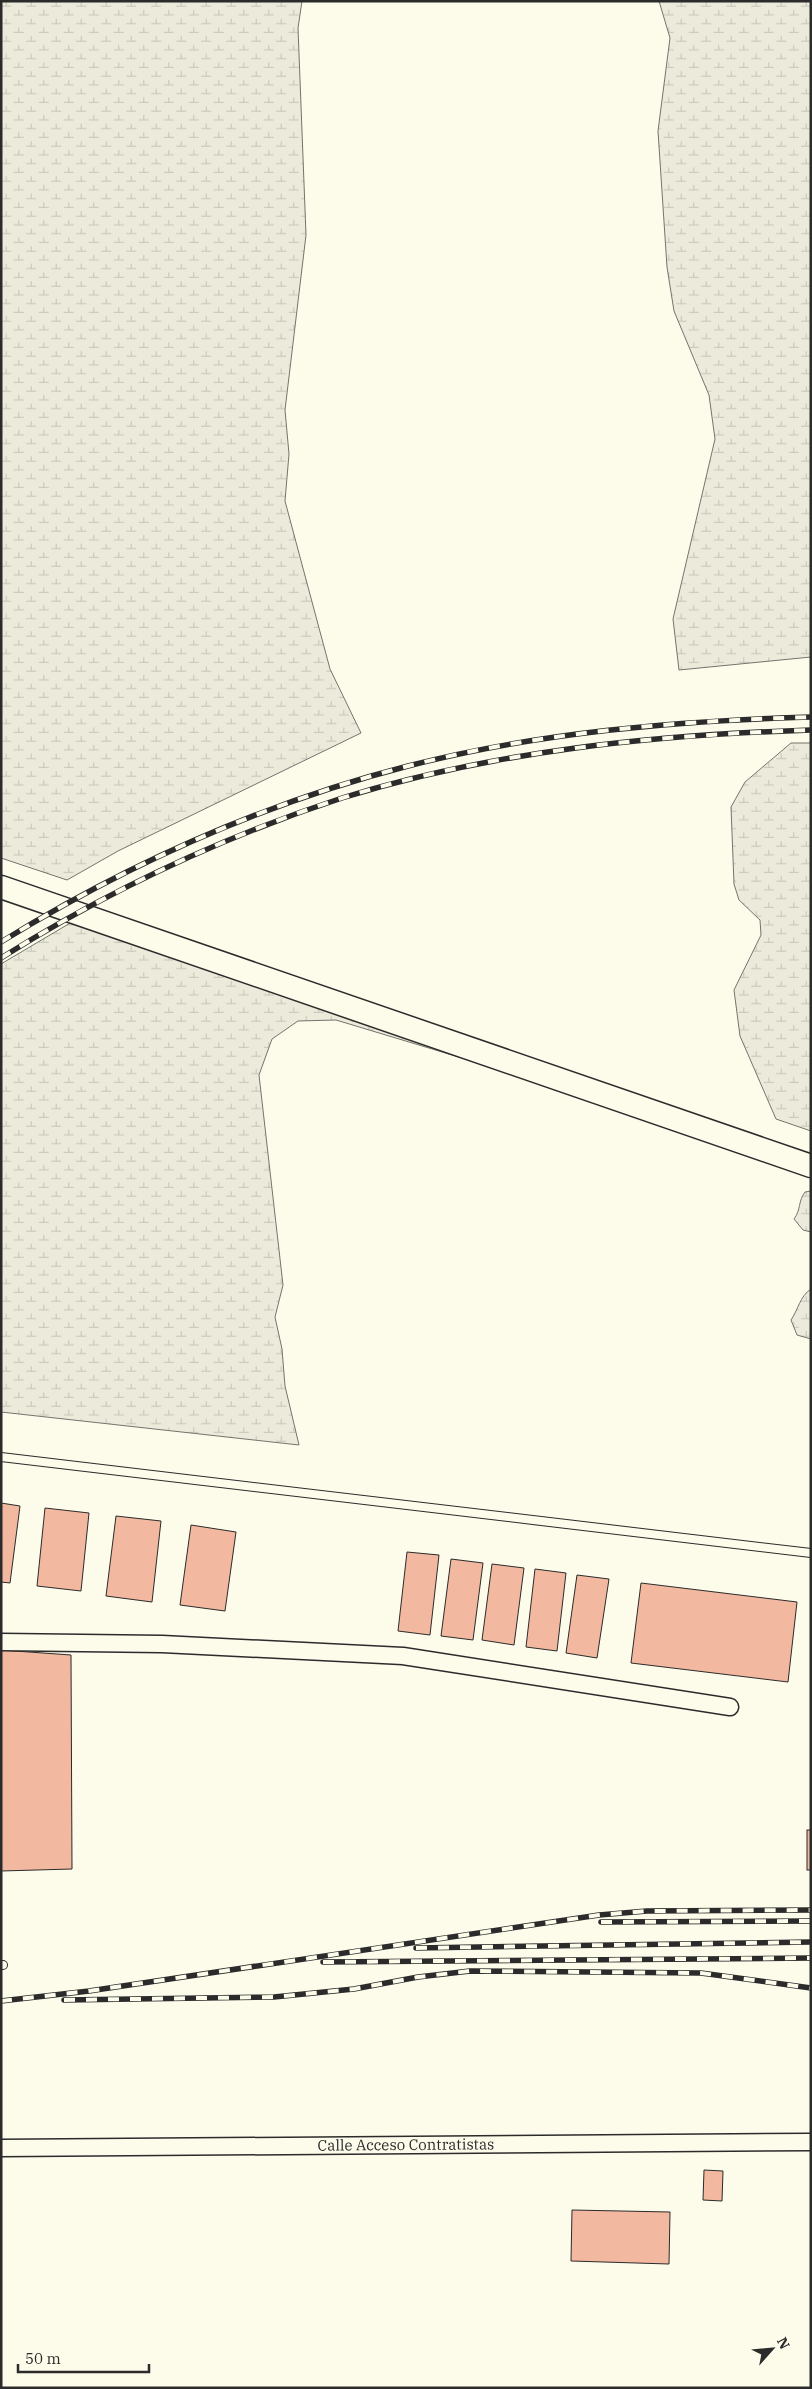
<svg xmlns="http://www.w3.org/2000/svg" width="812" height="2389" font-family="'IBM Plex Serif',serif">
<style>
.wetland{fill:url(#wetland-marsh);stroke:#74746e}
.building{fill:#f2b8a0;stroke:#2b2b2b}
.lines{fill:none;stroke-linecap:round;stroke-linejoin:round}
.service-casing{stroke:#2b2b2b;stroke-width:10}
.minor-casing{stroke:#2b2b2b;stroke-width:19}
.secondary-casing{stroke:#2b2b2b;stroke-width:25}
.service{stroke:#fdfbea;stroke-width:8}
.minor{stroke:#fdfbea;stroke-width:16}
.secondary{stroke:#fdfbea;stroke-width:22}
.rail-casing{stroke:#2b2b2b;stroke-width:5.5}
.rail{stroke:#fdfbea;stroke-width:4;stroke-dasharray:11;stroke-linecap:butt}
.labels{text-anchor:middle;stroke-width:4;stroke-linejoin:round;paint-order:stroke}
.street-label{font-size:15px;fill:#2b2b2b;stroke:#fdfbea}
</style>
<defs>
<pattern id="wetland-marsh" width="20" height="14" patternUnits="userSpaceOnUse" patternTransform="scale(1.25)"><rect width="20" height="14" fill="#ecebdb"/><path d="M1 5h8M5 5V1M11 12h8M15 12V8" fill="none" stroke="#cbcabc"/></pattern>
</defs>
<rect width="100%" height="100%" fill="#fdfbea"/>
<g class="wetland">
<polygon points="1,1 302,1 298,28 306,235 285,410 289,454 285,501 330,669 361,733 118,851 67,880 1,858"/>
<polygon points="659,1 811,1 811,657 679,670 673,619 715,439 709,395 674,311 667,267 658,131 670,38"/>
<polygon points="791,743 811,743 811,1131 776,1119 740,1036 734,990 761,935 760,920 739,900 734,884 731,807 745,782"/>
<polygon points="77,919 525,1077 336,1020 298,1021 272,1039 259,1075 283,1285 275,1317 282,1349 285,1386 299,1445 1,1412 1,964"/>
<path d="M811,1191V1232L803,1230L794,1219C801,1210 798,1201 805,1192Z"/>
<path d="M811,1289V1339L797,1335L791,1320C798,1310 800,1296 811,1289Z"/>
</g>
<g class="building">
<polygon points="1,1503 20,1506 10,1583 1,1582"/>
<polygon points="45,1508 89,1513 81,1591 37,1586"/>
<polygon points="116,1516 161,1521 152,1602 106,1596"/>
<polygon points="191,1525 236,1532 225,1611 180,1605"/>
<polygon points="407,1552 439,1555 430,1635 398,1631"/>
<polygon points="451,1559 483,1563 473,1640 441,1636"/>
<polygon points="492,1564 524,1568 514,1645 482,1640"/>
<polygon points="535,1569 566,1573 557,1651 526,1647"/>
<polygon points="577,1575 609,1579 597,1658 566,1653"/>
<polygon points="641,1583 797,1602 788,1682 631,1663"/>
<polygon points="1,1650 71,1655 72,1869 1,1871"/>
<rect x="807" y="1830" width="4" height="40"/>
<polygon points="704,2170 723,2171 722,2201 703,2200"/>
<polygon points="572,2210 670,2212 669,2264 571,2261"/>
</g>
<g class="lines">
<defs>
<g id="service">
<polyline points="1,1457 811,1553"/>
<polyline points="1,1965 3,1965"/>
</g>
<g id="minor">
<polyline points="1,1642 162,1644 403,1656 730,1707"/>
<path id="s1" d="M1,2148L811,2142"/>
</g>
<polyline id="secondary" points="1,887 811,1166"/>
</defs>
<use href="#service" class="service-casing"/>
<use href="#minor" class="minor-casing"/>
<use href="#secondary" class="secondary-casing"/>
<use href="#service" class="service"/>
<use href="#minor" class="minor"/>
<use href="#secondary" class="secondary"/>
<defs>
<g id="rail">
<path d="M1,942C128,864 264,803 408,766C540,732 676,721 811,717"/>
<path d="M1,958C108,891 222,837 342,798C493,751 653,735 811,730"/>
<polyline points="601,1922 811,1921"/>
<polyline points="416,1948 811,1942"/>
<polyline points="323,1962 811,1958"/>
<polyline points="64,2000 274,1997 354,1989 418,1977 470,1971 701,1973 811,1988"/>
<polyline points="1,2001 89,1991 599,1915 647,1911 811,1910"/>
</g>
</defs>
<use href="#rail" class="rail-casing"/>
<use href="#rail" class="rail"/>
</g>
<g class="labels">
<g class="street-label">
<text dy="5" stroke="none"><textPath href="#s1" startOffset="405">Calle Acceso Contratistas</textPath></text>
</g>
</g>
<rect width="812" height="2389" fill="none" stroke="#2b2b2b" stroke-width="5"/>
<g transform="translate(772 2349) rotate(63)" stroke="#fdfbea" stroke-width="4" paint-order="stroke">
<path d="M0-4L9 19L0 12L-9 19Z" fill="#2b2b2b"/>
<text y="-8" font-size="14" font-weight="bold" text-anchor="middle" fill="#2b2b2b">N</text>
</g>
<path d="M18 2364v8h131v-8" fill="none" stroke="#2b2b2b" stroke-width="2.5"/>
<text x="25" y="2364" font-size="15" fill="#2b2b2b" stroke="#fdfbea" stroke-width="4" paint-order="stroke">50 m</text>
</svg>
